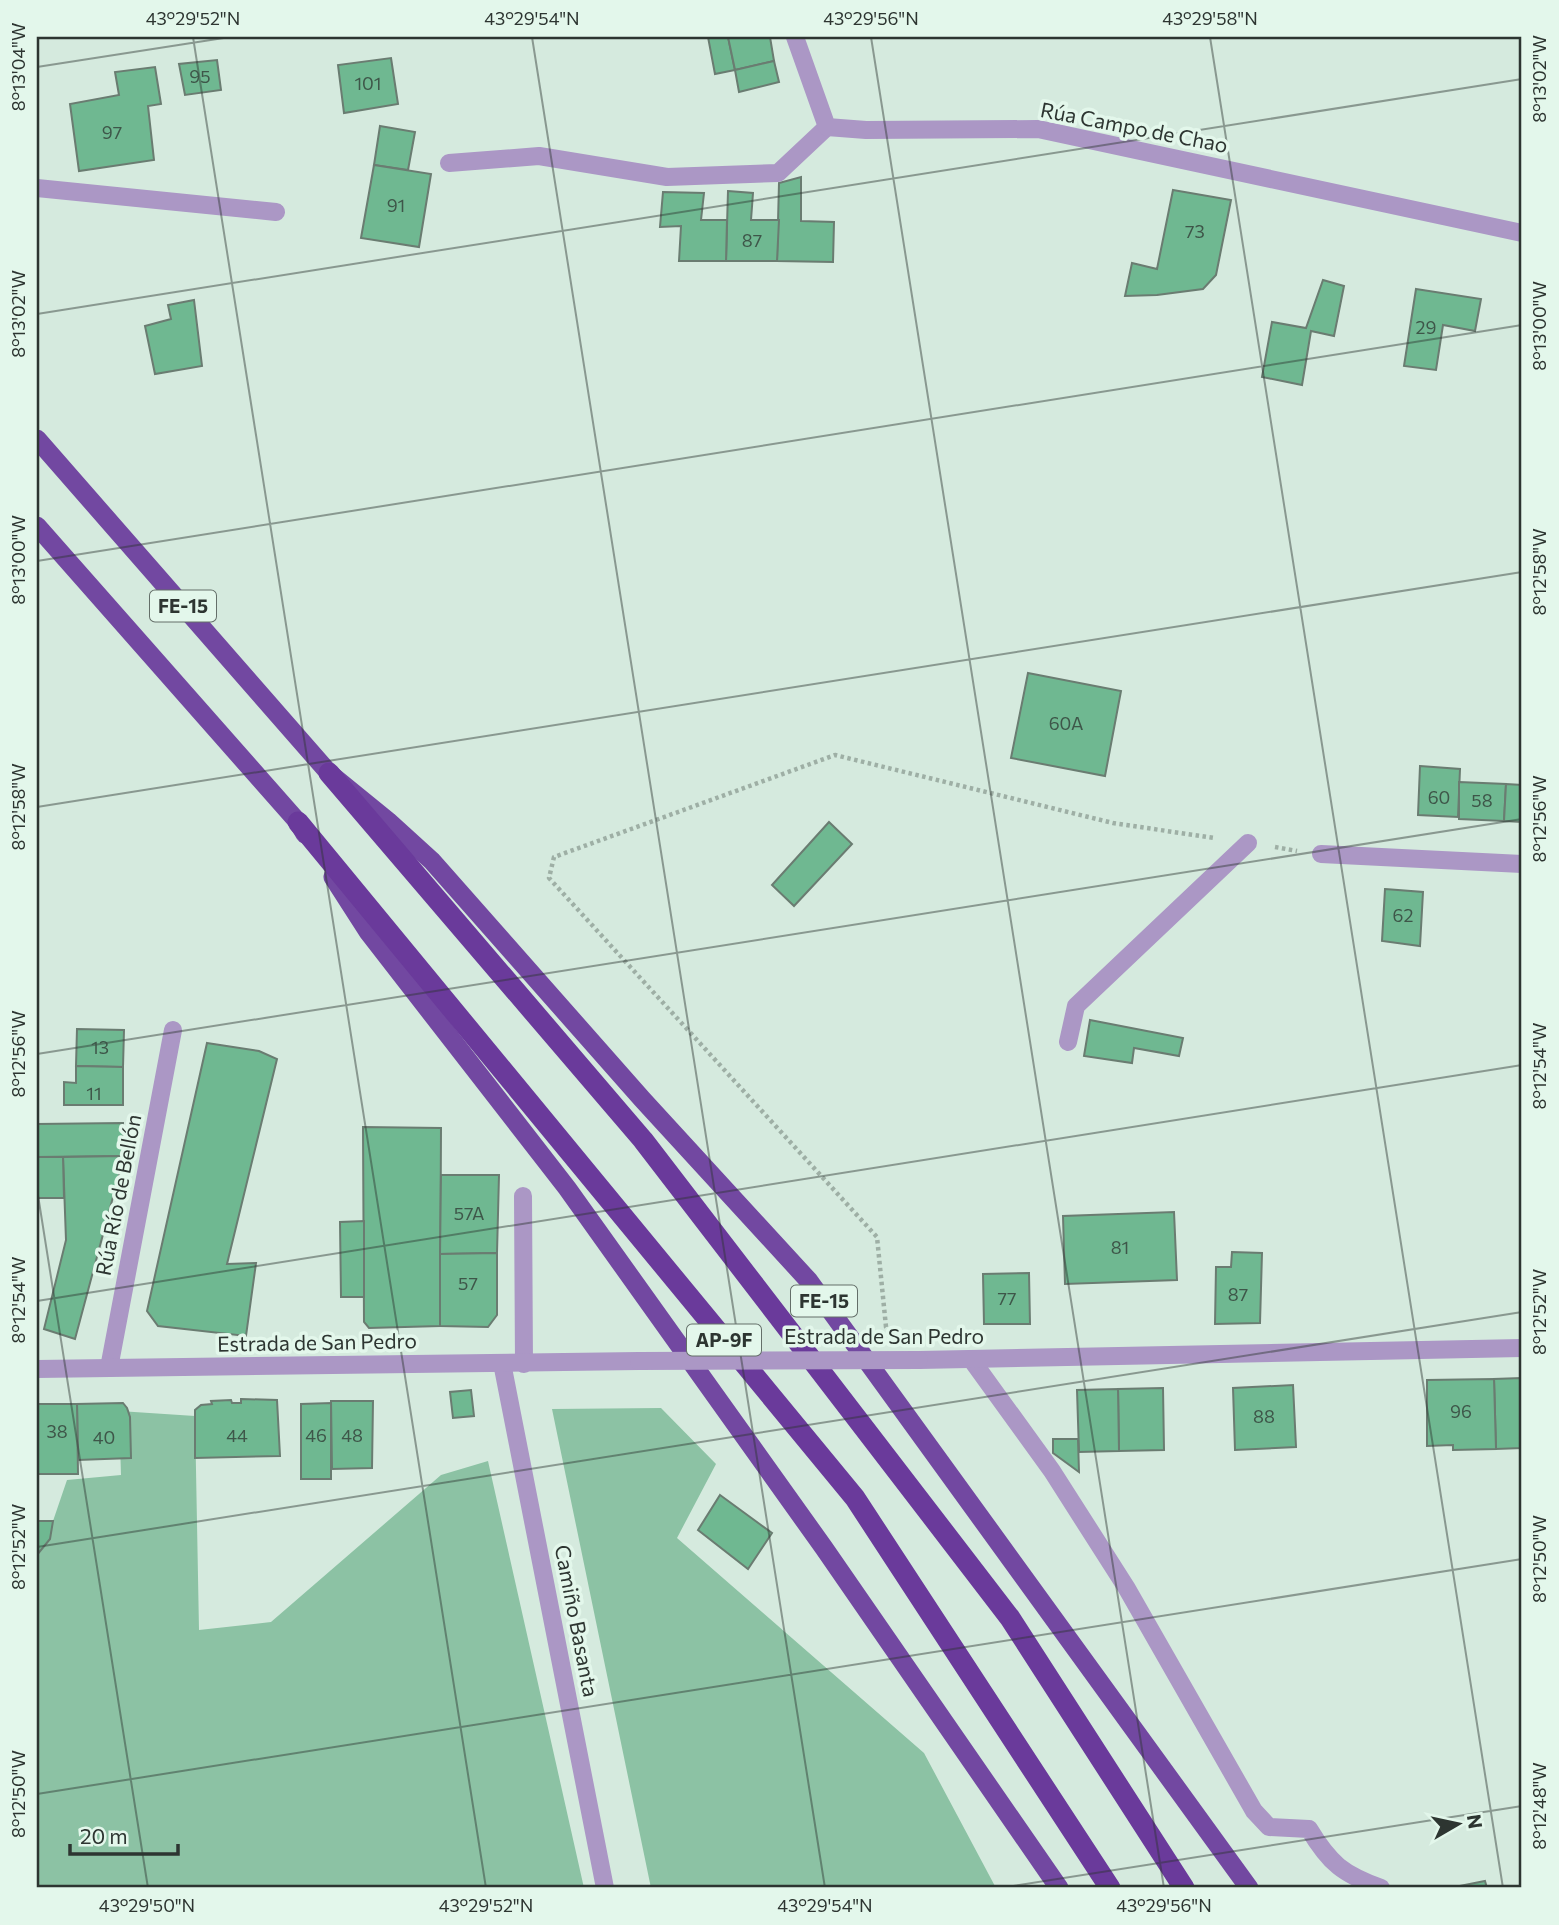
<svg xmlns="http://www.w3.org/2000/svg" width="1559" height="1925" font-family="Commissioner,sans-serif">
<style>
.green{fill:#8cc2a4}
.building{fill:#6fb891;stroke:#6a7c71;stroke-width:2}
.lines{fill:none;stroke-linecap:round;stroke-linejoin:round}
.path{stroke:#9eafa5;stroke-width:4.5;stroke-dasharray:3.5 3.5;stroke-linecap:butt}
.service{stroke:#ab97c5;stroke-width:18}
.minor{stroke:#ab97c5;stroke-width:18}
.tertiary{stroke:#ab97c5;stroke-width:18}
.trunk{stroke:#7248a1;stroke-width:19}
.motorway{stroke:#6a3a9b;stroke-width:21}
.tertiary-bridge{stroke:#ab97c5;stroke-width:18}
.ticks{fill:none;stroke:#2d3531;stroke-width:2;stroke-opacity:0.45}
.labels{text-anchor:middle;stroke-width:7;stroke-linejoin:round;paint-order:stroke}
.number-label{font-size:18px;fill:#3e5649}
.shield{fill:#e3f7eb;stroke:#646f69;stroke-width:2}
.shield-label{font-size:19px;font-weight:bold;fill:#2d3531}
.street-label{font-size:21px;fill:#2d3531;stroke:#e3f7eb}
.neatline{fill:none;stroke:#2d3531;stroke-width:2.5}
.ticks-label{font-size:18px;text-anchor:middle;fill:#2d3531}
</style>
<rect width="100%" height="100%" fill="#d5eade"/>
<g class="green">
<polygon points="661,1408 716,1464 677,1538 924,1753 996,1888 651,1888 552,1409"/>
<polygon points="119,1411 195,1416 199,1630 271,1622 441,1475 488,1461 584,1888 37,1888 37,1555 50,1539 53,1521 67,1480 121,1475"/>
</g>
<g class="building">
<polygon points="708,37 728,37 735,70 715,74"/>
<polygon points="728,37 770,37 774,61 735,70"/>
<polygon points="391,58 398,104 344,113 338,65"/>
<polygon points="217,60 221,90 185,95 179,64"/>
<polygon points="774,61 779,82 739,92 735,70"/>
<polygon points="155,67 161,104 148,106 154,160 79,171 70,104 119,95 115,72"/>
<polygon points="380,126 415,132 408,170 374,165"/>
<polygon points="374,165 431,174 419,247 361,238"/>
<polygon points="801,177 801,221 834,222 833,262 777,261 779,183"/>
<polygon points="1173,190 1231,200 1216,275 1203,289 1157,295 1125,296 1132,263 1157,269"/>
<polygon points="728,191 753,193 751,220 779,220 777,261 726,261"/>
<polygon points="663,192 704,193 701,220 727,220 726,261 679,261 681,226 660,227"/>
<polygon points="1323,280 1344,286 1334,336 1311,331 1302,385 1262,377 1272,322 1306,328"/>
<polygon points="1416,289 1481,299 1475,331 1443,325 1436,370 1404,366"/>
<polygon points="194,300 202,366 155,374 145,326 171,319 168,305"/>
<polygon points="1028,673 1121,691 1105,776 1011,758"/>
<polygon points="1420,766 1460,769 1458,817 1418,815"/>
<polygon points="1459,782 1506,784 1504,821 1459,819"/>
<polygon points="1506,784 1522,785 1522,822 1504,821"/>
<polygon points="829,822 852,844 794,906 772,885"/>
<polygon points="1385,889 1423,892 1420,946 1382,941"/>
<polygon points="1090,1020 1183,1038 1179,1056 1134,1048 1132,1063 1084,1056"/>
<polygon points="77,1029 124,1030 123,1067 76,1066"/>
<polygon points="207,1043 259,1051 277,1059 227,1264 256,1263 246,1336 158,1326 147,1311"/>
<polygon points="76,1066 123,1067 123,1105 64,1105 64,1082 76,1083"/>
<polygon points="123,1123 124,1156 37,1157 37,1124"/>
<polygon points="363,1127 441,1128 440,1326 369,1328 364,1322"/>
<polygon points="124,1156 75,1339 44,1329 66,1240 63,1157"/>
<polygon points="37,1157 63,1157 64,1198 37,1198"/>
<polygon points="441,1175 499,1175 497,1253 440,1254"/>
<polygon points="1174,1212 1177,1280 1065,1284 1063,1216"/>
<polygon points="364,1221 364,1297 341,1297 340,1222"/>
<polygon points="1232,1252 1262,1253 1260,1323 1215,1324 1216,1267 1231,1267"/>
<polygon points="497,1253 497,1315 488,1327 440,1326 440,1254"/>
<polygon points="1029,1273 1030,1324 984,1324 983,1274"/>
<polygon points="1521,1378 1522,1448 1496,1449 1494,1379"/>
<polygon points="1494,1379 1496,1449 1453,1450 1453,1445 1427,1446 1427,1380"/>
<polygon points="1293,1385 1296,1447 1235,1450 1233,1388"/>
<polygon points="1163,1388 1164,1450 1119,1451 1118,1389"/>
<polygon points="1118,1389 1119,1451 1079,1452 1077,1390"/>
<polygon points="471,1390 474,1416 453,1418 450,1392"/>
<polygon points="241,1399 277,1400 280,1456 195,1458 195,1410 201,1405 212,1404 211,1401 231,1400 232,1403 241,1403"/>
<polygon points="331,1401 373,1401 372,1468 332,1469"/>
<polygon points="123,1403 127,1408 130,1417 131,1458 78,1460 77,1404"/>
<polygon points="331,1403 331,1479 301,1479 301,1404"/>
<polygon points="37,1404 77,1404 78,1474 37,1474"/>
<polygon points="1053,1439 1078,1439 1079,1472 1053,1453"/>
<polygon points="720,1495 772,1533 748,1569 698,1530"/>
<polygon points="37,1521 53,1521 50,1539 37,1555"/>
<polygon points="1485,1881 1487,1888 1455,1888 1454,1887"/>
</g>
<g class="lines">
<g class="path">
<polyline points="1275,847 1297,851"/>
<polyline points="891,1332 886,1327 877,1237 549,878 554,857 835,755 1113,823 1214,838"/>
</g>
<g class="service">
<polyline points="449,163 539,156 667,177 778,173 827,127"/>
<polyline points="37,188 276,212"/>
<polyline points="1068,1042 1076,1006 1248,843"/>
<polyline points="523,1196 524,1364"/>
</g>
<g class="minor">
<polyline points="795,37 827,127 866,130 1038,129 1522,233"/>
<polyline points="1321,854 1522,864"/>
<path d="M971,1359L1052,1471L1126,1587L1254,1811L1269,1827L1309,1829C1330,1864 1343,1874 1381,1888"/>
<polyline points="502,1363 605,1888"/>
<polyline points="109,1368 173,1030"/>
</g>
<g class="tertiary">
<polyline points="919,1360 1522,1348"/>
<polyline points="37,1369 639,1361"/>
</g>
<g class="trunk">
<polyline points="37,439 329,773 388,821 432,861 642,1099 809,1281 1249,1888"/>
<polyline points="37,526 298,822 305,834"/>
<polyline points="333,877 369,933 567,1188 824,1548 1059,1888"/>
</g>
<g class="motorway">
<polyline points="329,773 643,1140 1010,1618 1184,1888"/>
<polyline points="298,822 855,1498 1110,1888"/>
</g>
<polyline class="tertiary-bridge" points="639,1361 919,1360"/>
</g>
<path class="ticks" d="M193,37L486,1888M532,37L825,1888M871,37L1164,1888M1210,37L1503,1888M37,67L230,37M37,314L1522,79M37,561L1522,325M37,807L1522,572M37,1054L1522,819M37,1189L148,1888M37,1301L1522,1065M37,1547L1522,1312M37,1794L1522,1559M1000,1888L1522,1806"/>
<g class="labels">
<g class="number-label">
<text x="200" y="83">95</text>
<text x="368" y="90">101</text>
<text x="112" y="139">97</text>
<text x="396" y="212">91</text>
<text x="1195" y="238">73</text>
<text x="752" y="247">87</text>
<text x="1426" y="334">29</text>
<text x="1066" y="730">60A</text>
<text x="1439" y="804">60</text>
<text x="1482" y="807">58</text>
<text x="1403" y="922">62</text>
<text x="100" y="1054">13</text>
<text x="94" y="1100">11</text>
<text x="469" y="1220">57A</text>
<text x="1120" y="1254">81</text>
<text x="468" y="1290">57</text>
<text x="1238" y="1301">87</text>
<text x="1007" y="1305">77</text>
<text x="1461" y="1418">96</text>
<text x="1264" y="1423">88</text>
<text x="57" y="1438">38</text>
<text x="237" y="1442">44</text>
<text x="316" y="1442">46</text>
<text x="352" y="1442">48</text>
<text x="104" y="1444">40</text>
</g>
<g class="shield">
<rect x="150" y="590.5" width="66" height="31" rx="5"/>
<rect x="791" y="1285.5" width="66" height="31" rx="5"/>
<rect x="687" y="1324.5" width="74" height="31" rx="5"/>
</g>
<g class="shield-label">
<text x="183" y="613">FE-15</text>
<text x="824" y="1308">FE-15</text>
<text x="724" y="1347">AP-9F</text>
</g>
<g class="street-label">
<text transform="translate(1134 128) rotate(11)" y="7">Rúa Campo de Chao</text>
<text transform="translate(119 1195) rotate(-79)" y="7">Rúa Río de Bellón</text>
<text x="884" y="1344">Estrada de San Pedro</text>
<text transform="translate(317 1343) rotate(-1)" y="7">Estrada de San Pedro</text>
<text transform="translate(576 1621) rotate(79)" y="7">Camiño Basanta</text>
</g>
</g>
<rect width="1559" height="1925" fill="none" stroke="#e3f7eb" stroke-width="77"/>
<g transform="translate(1458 1824) rotate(81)" stroke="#e3f7eb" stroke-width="5" paint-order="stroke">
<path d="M0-5L12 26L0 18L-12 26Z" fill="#2d3531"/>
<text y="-10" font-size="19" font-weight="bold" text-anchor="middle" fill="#2d3531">N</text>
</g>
<path d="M70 1844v10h108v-10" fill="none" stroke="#2d3531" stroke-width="3.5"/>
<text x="80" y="1844" font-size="21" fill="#2d3531" stroke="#e3f7eb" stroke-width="5" paint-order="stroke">20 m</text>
<rect x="38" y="38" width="1482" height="1848" class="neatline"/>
<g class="ticks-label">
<text x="193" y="25">43°29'52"N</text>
<text x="532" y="25">43°29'54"N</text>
<text x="871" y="25">43°29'56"N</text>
<text x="1210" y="25">43°29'58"N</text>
<text transform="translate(19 67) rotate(-90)" y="6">8°13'04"W</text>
<text transform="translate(1540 79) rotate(-90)" y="6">8°13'02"W</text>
<text transform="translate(19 314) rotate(-90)" y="6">8°13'02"W</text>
<text transform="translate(1540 326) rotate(-90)" y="6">8°13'00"W</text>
<text transform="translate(19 560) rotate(-90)" y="6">8°13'00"W</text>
<text transform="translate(1540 572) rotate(-90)" y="6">8°12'58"W</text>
<text transform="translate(19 807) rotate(-90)" y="6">8°12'58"W</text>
<text transform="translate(1540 819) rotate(-90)" y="6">8°12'56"W</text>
<text transform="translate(19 1054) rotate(-90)" y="6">8°12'56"W</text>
<text transform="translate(1540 1066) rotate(-90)" y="6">8°12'54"W</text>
<text transform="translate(19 1300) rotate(-90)" y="6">8°12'54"W</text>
<text transform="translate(1540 1312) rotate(-90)" y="6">8°12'52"W</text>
<text transform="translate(19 1547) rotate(-90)" y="6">8°12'52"W</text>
<text transform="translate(1540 1559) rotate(-90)" y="6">8°12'50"W</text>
<text transform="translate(19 1794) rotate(-90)" y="6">8°12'50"W</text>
<text transform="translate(1540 1806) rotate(-90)" y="6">8°12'48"W</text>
<text x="147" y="1912">43°29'50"N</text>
<text x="486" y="1912">43°29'52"N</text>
<text x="825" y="1912">43°29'54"N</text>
<text x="1164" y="1912">43°29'56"N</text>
</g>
</svg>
